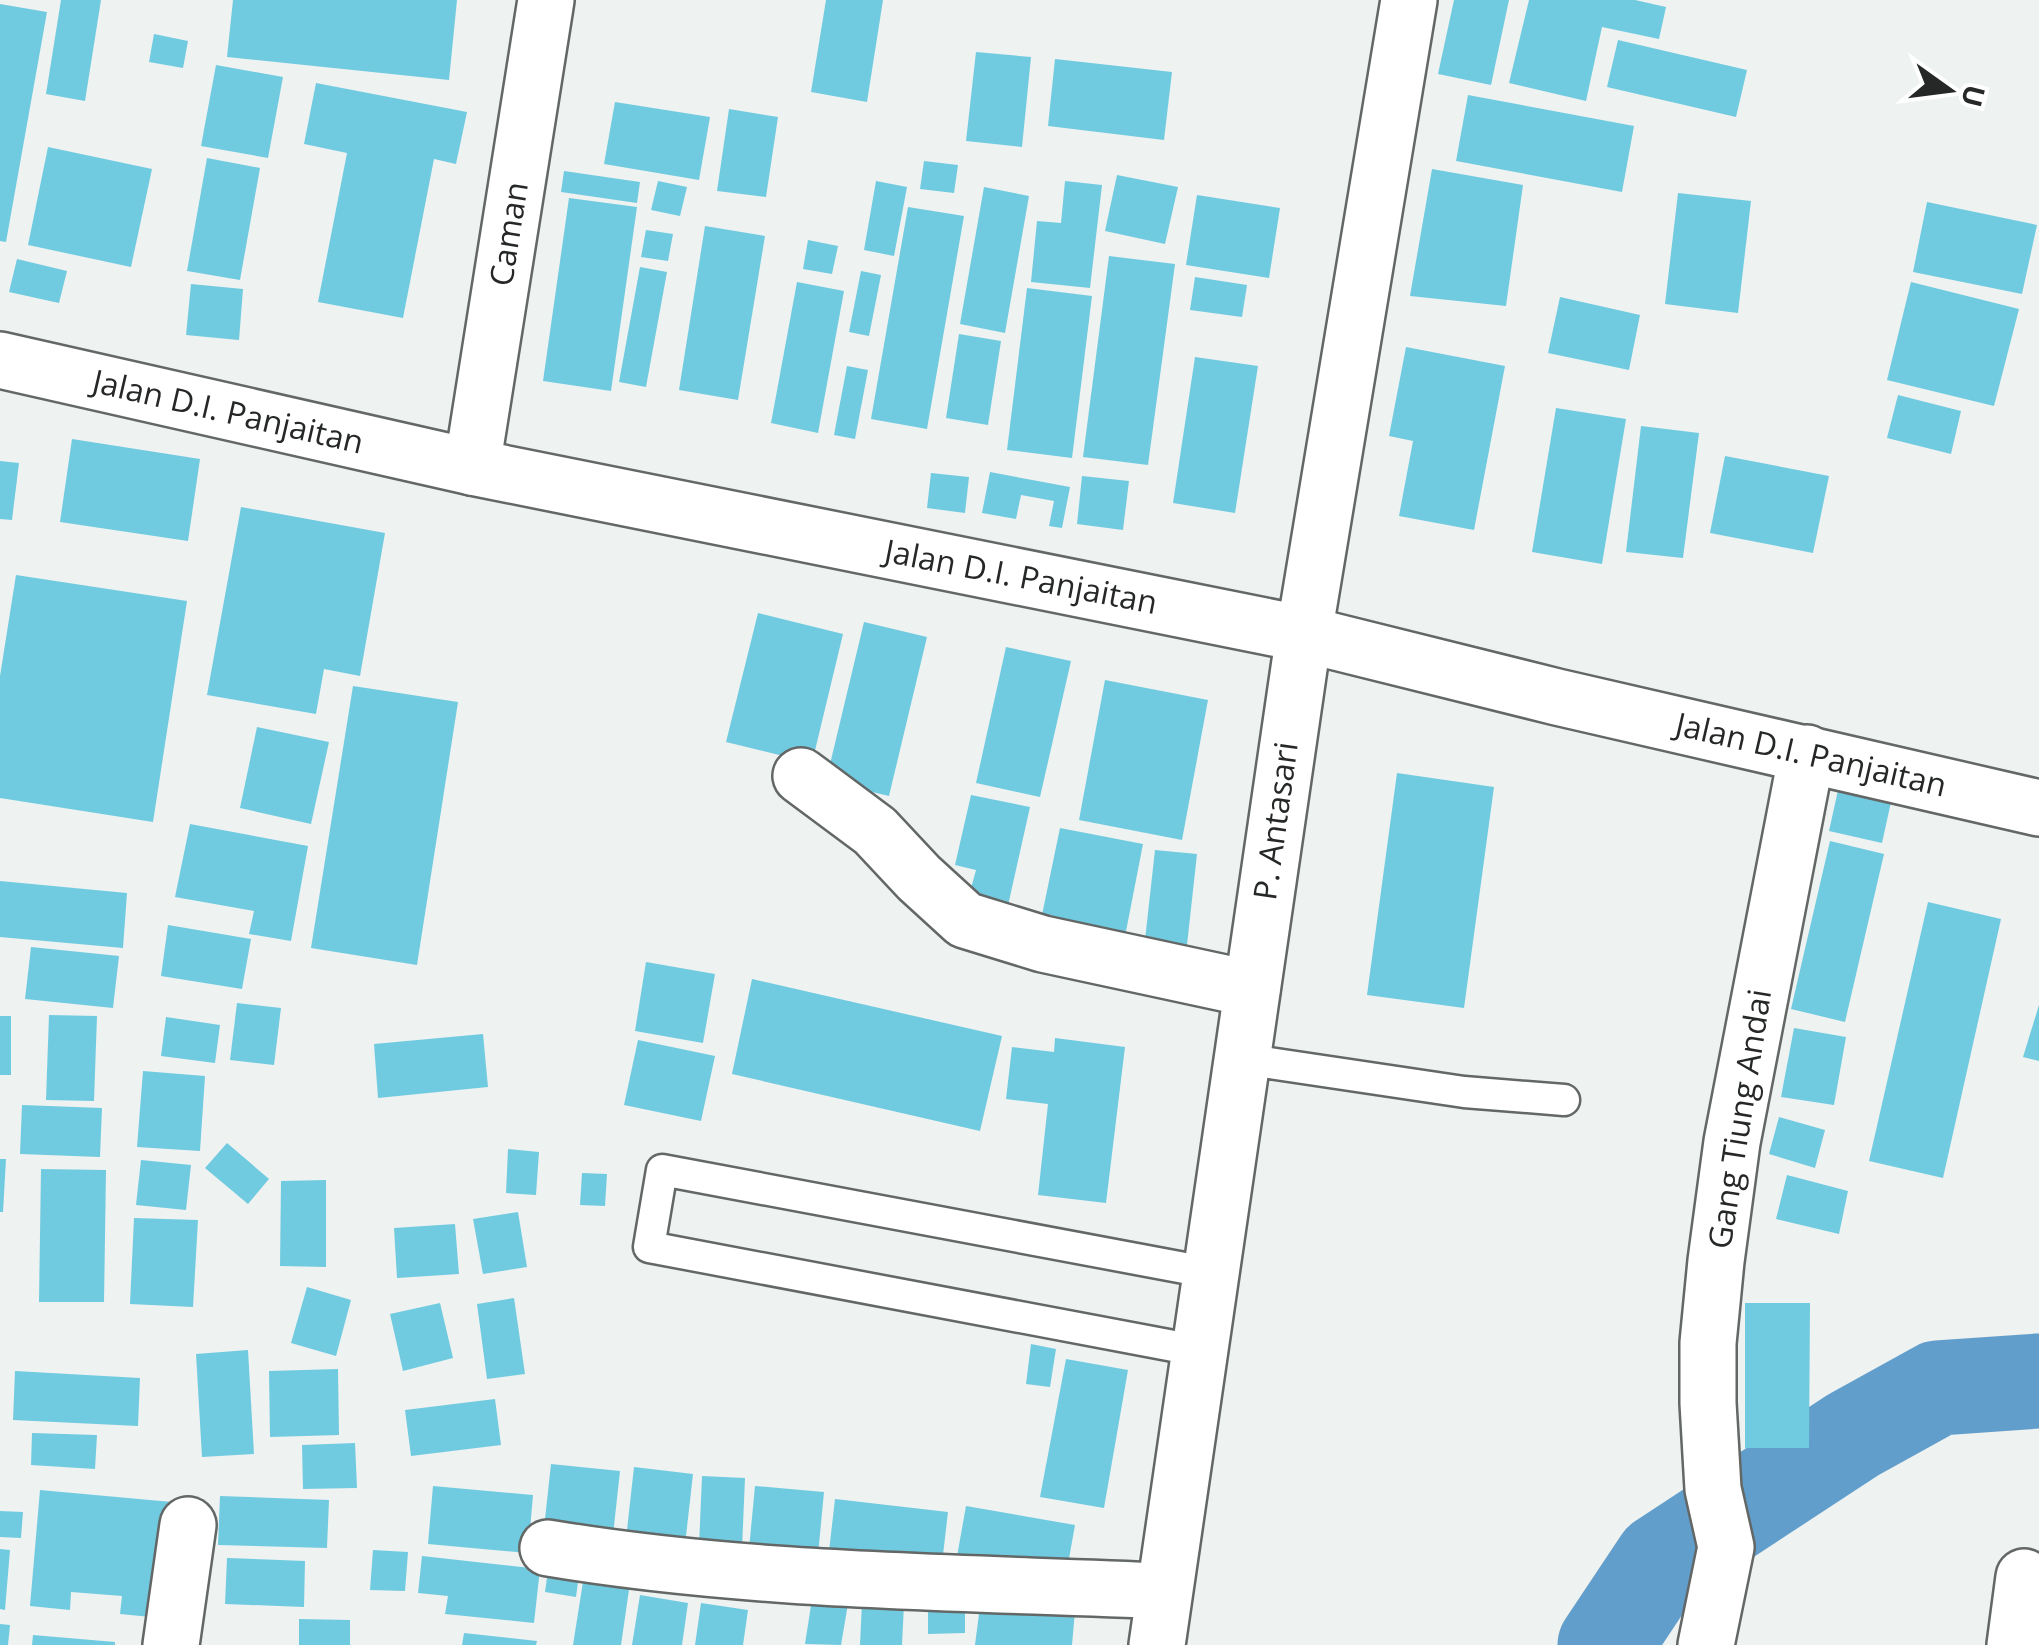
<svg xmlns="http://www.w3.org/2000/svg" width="2039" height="1645" font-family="'Open Sans',sans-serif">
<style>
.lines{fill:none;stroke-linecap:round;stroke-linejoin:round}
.river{stroke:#629ecb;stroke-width:95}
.building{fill:#71cbe0}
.service-casing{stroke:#636766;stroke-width:35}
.minor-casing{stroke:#636766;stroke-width:60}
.tertiary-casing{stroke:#636766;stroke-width:60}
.service{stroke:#fff;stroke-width:30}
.minor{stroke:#fff;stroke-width:55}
.tertiary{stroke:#fff;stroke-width:55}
.labels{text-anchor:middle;stroke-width:8;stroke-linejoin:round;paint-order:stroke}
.street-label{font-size:32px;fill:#262828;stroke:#fff}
</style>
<rect width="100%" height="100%" fill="#eef2f1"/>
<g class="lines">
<polyline class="river" points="1605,1645 1661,1561 1853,1435 1938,1388 2039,1381"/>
</g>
<g class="building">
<polygon points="61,0 101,0 85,101 46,94"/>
<polygon points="233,0 457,0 449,80 227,57"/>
<polygon points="826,0 883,0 867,102 811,92"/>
<polygon points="1454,0 1509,0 1491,85 1438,74"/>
<polygon points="1529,0 1635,0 1666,7 1659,39 1602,27 1586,101 1509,83"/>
<polygon points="0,4 47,12 6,242 0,241"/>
<polygon points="154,34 188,41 183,68 149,62"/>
<polygon points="1618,40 1747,70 1736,117 1607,87"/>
<polygon points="976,52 1031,57 1022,147 966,141"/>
<polygon points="1055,59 1172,72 1164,140 1048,126"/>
<polygon points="216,65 283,77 268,158 201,146"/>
<polygon points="316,83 467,112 456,164 434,159 403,318 318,302 347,153 304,144"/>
<polygon points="1468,95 1634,126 1622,192 1456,161"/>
<polygon points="615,102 710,117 699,180 604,164"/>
<polygon points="729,109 778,117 766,197 717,191"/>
<polygon points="48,147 152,169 131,267 28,245"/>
<polygon points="207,158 260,168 240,280 187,271"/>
<polygon points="924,161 958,165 954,193 920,189"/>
<polygon points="1432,169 1523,185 1506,306 1410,296"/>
<polygon points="564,171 640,182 637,203 561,192"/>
<polygon points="1117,175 1178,187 1165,244 1105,231"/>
<polygon points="658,181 687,187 680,216 651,210"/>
<polygon points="876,181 907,187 894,256 864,250"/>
<polygon points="1065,181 1102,185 1090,288 1031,282 1037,221 1061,223"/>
<polygon points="984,187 1029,196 1005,333 960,324"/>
<polygon points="1678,193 1751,201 1738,313 1665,304"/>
<polygon points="1197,195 1280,208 1269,278 1186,265"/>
<polygon points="569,198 637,207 611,391 543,381"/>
<polygon points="1927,202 2037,225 2022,294 1913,272"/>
<polygon points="908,207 964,216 927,429 871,419"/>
<polygon points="705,226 765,236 738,400 679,390"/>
<polygon points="646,230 673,234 668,261 641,257"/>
<polygon points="808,240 838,246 832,274 803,269"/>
<polygon points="1109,256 1175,264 1148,465 1083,457"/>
<polygon points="17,259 67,271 59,303 9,292"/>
<polygon points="640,267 667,272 646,387 619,382"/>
<polygon points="861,271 881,275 869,336 849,332"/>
<polygon points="1195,277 1247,285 1242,317 1190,310"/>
<polygon points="797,282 844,291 818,433 771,423"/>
<polygon points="1911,282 2019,309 1994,406 1887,380"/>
<polygon points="191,284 243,289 239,340 186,335"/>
<polygon points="1027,288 1092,296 1072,458 1007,450"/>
<polygon points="1560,297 1640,315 1629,370 1548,353"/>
<polygon points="959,334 1001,341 988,425 946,418"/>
<polygon points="1406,347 1505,366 1474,530 1399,516 1413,441 1389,436"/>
<polygon points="1195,357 1258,366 1235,513 1173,503"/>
<polygon points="847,366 868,370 855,439 834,435"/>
<polygon points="1898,395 1961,411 1951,454 1887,438"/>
<polygon points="1556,408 1626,419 1602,564 1532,552"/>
<polygon points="1641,426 1699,433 1683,558 1626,552"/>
<polygon points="72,439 200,459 188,541 60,522"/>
<polygon points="1725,456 1829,476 1813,553 1710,533"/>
<polygon points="0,461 19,463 12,520 0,519"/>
<polygon points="990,472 1070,487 1062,528 1049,526 1054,501 1021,495 1016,519 982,513"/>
<polygon points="931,473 969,477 965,513 927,508"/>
<polygon points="1082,476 1129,481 1123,530 1077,524"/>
<polygon points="241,507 385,533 360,676 324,669 316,714 207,695"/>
<polygon points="16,575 187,601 153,822 0,798 0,676"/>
<polygon points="758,613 843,634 812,763 726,742"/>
<polygon points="864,622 927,637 889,796 826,781"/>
<polygon points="1006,647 1071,661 1040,797 976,783"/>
<polygon points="1105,680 1208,700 1182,840 1079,820"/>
<polygon points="353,686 458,702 417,965 311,948"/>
<polygon points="257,727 329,742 311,824 240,808"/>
<polygon points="1397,773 1494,787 1464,1008 1367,995"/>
<polygon points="1840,781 1893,793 1882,843 1829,831"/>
<polygon points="971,795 1030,807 1007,910 968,899 976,870 955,865"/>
<polygon points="190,824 308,846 291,941 249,934 254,911 175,897"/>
<polygon points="1060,828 1143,844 1121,957 1037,939"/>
<polygon points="1830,841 1884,854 1845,1022 1791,1009"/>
<polygon points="1155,850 1197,854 1185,963 1143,958"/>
<polygon points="0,881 127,893 123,948 0,937"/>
<polygon points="1928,902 2001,919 1943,1178 1869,1161"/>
<polygon points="168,925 251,939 242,989 161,976"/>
<polygon points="31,947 119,956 113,1008 25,999"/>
<polygon points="646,962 715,974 703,1043 635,1031"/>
<polygon points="752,979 1002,1036 980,1131 732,1074"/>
<polygon points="237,1003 281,1008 274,1065 230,1060"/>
<polygon points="2039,1005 2039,1061 2023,1057"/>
<polygon points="49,1015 97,1016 94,1101 46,1100"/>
<rect x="0" y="1016" width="11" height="59"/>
<polygon points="166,1017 220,1025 215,1063 161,1056"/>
<polygon points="1794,1028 1846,1037 1834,1105 1781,1097"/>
<polygon points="483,1034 488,1087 378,1098 374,1044"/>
<polygon points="1055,1038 1125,1047 1106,1203 1038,1195 1048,1104 1006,1099 1012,1047 1054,1052"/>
<polygon points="638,1040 715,1056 701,1121 624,1105"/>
<polygon points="143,1071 205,1076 200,1151 137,1147"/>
<polygon points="22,1105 102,1108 100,1157 20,1154"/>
<polygon points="1779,1117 1825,1130 1815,1168 1769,1154"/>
<polygon points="227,1143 269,1179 248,1204 205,1168"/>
<polygon points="508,1149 539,1152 536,1195 506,1193"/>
<polygon points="0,1159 6,1159 3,1212 0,1212"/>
<polygon points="141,1160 191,1165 186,1210 136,1205"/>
<polygon points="41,1169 106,1170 104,1302 39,1302"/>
<polygon points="582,1173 607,1174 605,1206 580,1205"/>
<polygon points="1787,1175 1848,1191 1839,1234 1776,1219"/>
<polygon points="326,1180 326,1267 280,1266 281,1181"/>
<polygon points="518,1212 527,1267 483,1274 473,1219"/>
<polygon points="134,1218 198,1220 193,1307 130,1304"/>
<polygon points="455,1224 459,1274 397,1278 394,1228"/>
<polygon points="307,1287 351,1300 336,1356 291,1343"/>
<polygon points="514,1298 525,1374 487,1379 477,1304"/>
<polygon points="440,1303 453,1358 403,1371 390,1314"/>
<polygon points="1745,1303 1810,1303 1809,1448 1745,1448"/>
<polygon points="1031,1344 1056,1349 1050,1387 1026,1384"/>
<polygon points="248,1350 254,1454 202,1457 196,1354"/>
<polygon points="1066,1359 1128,1370 1104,1508 1040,1497"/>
<polygon points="338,1369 339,1435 270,1437 269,1371"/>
<polygon points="15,1371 140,1378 138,1426 13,1420"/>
<polygon points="495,1399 501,1445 411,1456 405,1410"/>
<polygon points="32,1433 97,1435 95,1469 31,1465"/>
<polygon points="355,1443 357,1488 303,1489 302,1445"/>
<polygon points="551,1464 620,1471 613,1535 544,1528"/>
<polygon points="634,1467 693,1474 685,1545 626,1539"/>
<polygon points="702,1476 745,1478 742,1549 699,1546"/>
<polygon points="433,1486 533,1495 528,1553 428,1544"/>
<polygon points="755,1486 824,1492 818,1555 749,1549"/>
<polygon points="40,1490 172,1502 161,1618 120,1614 122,1596 71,1592 70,1610 30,1606"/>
<polygon points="220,1496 329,1500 327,1548 218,1545"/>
<polygon points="835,1499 948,1512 941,1572 828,1560"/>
<polygon points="966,1506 1075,1525 1065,1581 956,1562"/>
<polygon points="0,1511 23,1512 21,1538 0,1537"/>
<polygon points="0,1549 10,1550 5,1610 0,1609"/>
<polygon points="373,1550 408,1552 405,1591 370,1590"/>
<polygon points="422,1556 540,1569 534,1623 445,1614 448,1596 418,1593"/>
<polygon points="550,1556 581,1560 576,1597 545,1592"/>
<polygon points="227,1558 305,1561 304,1607 225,1604"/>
<polygon points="585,1569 631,1576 621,1645 573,1645"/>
<polygon points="814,1586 850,1592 841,1645 805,1644"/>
<polygon points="982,1590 1076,1599 1072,1645 975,1645"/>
<polygon points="640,1595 688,1603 682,1645 632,1645"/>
<polygon points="928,1598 965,1598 965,1633 928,1634"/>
<polygon points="862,1602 904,1604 902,1645 860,1645"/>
<polygon points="701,1603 748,1610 743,1645 695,1645"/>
<polygon points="299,1619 350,1620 350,1645 299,1645"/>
<polygon points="0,1624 10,1625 8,1645 0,1645"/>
<polygon points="464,1633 537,1641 536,1645 462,1645"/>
<polygon points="33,1635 115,1642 115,1645 32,1645"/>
</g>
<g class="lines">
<defs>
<g id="service">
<polyline points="1242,1059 1464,1092 1564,1100"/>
<polyline points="1200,1351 649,1247 662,1170 1211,1273"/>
</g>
<g id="minor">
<polyline points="472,467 546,0"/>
<polyline points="801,776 875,831 919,878 965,920 1043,944 1252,989"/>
<path d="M548,1548C751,1582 959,1582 1164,1591"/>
<polyline points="171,1645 188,1525"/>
<polyline points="1157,1645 1304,634 1409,0"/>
<polyline points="1706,1645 1726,1547 1713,1489 1708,1403 1708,1343 1716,1261 1732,1142 1807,753"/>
<polyline points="2015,1645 2024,1577"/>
</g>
<polyline id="tertiary" points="0,360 472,467 1304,634 1557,697 2039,808"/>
</defs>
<use href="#service" class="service-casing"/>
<use href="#minor" class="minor-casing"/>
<use href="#tertiary" class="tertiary-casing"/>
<use href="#service" class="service"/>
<use href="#minor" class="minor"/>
<use href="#tertiary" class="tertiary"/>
</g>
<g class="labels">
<g class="street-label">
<text transform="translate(509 234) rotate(-81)" y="11">Caman</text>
<text transform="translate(228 412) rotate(13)" y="11">Jalan D.I. Panjaitan</text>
<text transform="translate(1021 577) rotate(11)" y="11">Jalan D.I. Panjaitan</text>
<text transform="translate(1811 755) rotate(13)" y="11">Jalan D.I. Panjaitan</text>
<text transform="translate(1276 821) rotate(-82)" y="11">P. Antasari</text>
<text transform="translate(1740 1119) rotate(-81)" y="11">Gang Tiung Andai</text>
</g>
</g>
<g transform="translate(1949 90) rotate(104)" stroke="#ffffff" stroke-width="8" paint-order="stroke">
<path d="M0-8L18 38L0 25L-18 38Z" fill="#262828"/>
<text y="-15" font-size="28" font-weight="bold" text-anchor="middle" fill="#262828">U</text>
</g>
</svg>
